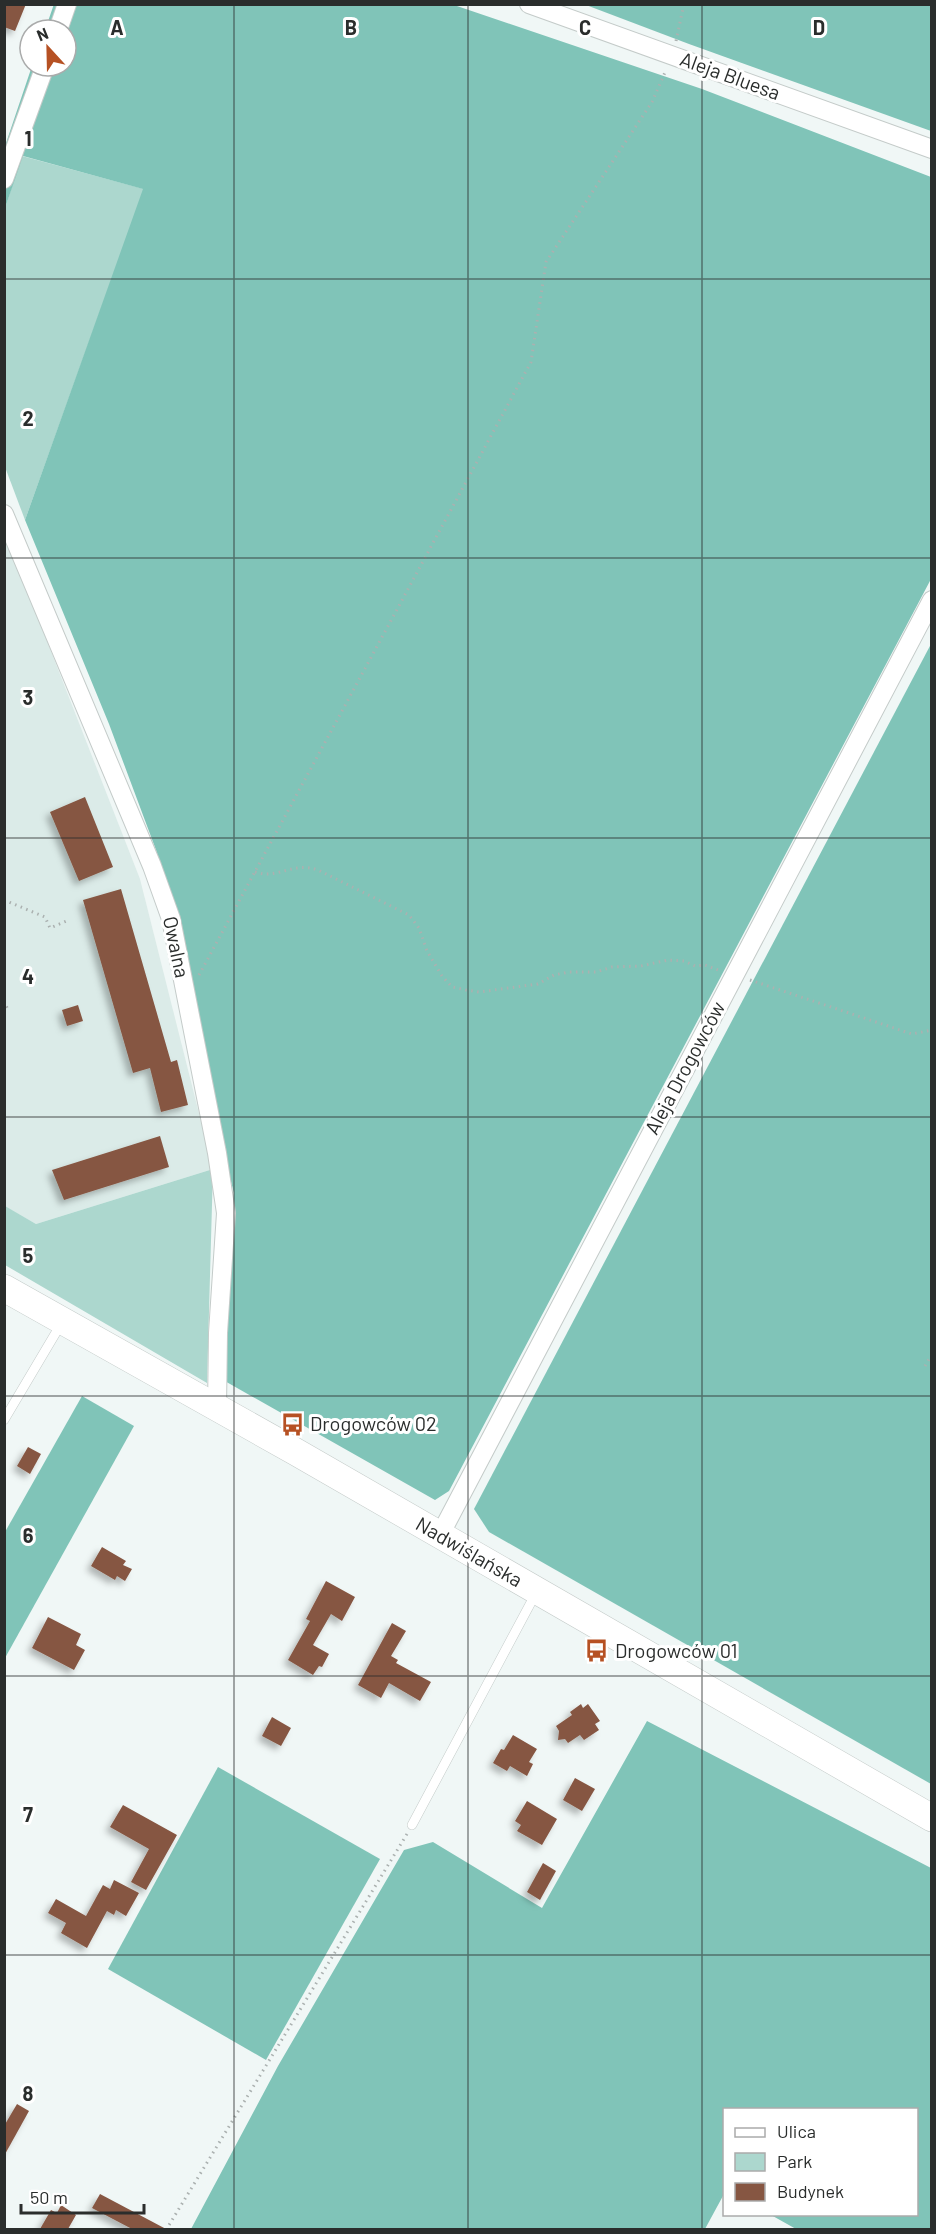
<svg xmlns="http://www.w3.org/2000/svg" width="936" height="2234" font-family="Barlow,sans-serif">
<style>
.built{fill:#dbebe8}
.green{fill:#acd7ce}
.forest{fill:#80c4b8}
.building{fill:#865642;filter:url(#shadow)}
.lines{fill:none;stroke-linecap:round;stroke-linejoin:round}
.lane-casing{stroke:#c4cbc9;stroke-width:10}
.street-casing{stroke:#c4cbc9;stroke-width:20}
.secondary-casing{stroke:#c4cbc9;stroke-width:28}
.path{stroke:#abb1b0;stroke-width:3;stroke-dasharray:1.5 4.5;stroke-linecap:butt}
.lane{stroke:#fff;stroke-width:9}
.street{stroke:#fff;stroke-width:18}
.secondary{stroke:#fff;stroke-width:27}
.grid{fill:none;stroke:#2a2d2c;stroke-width:1.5;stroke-opacity:0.55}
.labels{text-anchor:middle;stroke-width:6;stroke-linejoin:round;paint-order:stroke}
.street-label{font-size:20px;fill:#2a2d2c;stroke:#fff}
.poi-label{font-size:20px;fill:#2a2d2c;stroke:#fff;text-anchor:start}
.grid-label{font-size:20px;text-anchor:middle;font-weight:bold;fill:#2a2d2c;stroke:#fff;stroke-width:6;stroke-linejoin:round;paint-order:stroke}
</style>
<defs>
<filter id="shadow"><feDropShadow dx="-4.5" dy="4.5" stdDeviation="3" flood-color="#0004"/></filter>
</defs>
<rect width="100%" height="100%" fill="#f0f7f6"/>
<polygon class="built" points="4,531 140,879 213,1169 36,1224 4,1206"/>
<g class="green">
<polygon points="22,156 144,189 25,520 5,467 5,208"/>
<polygon points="213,1169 207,1383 5,1265 5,1206 36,1224"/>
</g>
<g class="forest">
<polygon points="54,4 454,5 702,89 931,177 931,579 449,1491 435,1500 223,1380 234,1193 226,1163 182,935 156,850 109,724 25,520 143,189 23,156 5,208 5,146 32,66 66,66 66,30 45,30"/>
<polygon points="586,5 931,5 931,131 689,44"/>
<polygon points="931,644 932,1784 931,1784 489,1532 474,1509"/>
<polygon points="82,1396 134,1426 5,1658 5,1532"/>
<polygon points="647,1721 931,1868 931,2229 796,2229 771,2215 916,2214 916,2110 724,2110 724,2194 705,2229 191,2229 278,2066 404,1850 433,1842 542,1908"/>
<polygon points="218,1767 380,1859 266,2060 108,1969"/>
</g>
<g class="building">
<polygon points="4,4 26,4 15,31 4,27"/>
<polygon points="85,797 113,867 79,881 50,812"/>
<polygon points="121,889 171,1062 177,1060 188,1105 161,1112 150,1068 133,1073 83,900"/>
<polygon points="78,1005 83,1021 67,1026 62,1010"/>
<polygon points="160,1136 169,1167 64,1200 52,1170"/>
<polygon points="28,1447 41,1454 30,1474 17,1466"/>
<polygon points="102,1547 126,1561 123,1565 132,1569 125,1581 117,1576 115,1580 91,1566"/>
<polygon points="326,1581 355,1597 342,1621 331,1614 313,1645 329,1654 322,1667 319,1666 313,1675 288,1660 310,1621 306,1619"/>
<polygon points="48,1617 81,1634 76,1645 85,1650 74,1670 32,1648"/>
<polygon points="392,1623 406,1631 391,1656 398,1660 396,1663 431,1682 420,1701 389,1683 381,1698 358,1685"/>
<polygon points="581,1704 583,1708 588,1704 600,1721 595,1724 599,1730 584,1740 580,1735 568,1743 565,1739 558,1740 559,1731 556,1726 572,1715 570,1712"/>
<polygon points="272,1717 291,1728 281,1746 262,1736"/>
<polygon points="513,1735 537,1749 529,1762 533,1764 527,1776 510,1766 507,1771 493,1763 501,1749 504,1750"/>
<polygon points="575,1778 595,1789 582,1811 563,1800"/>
<polygon points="527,1801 557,1819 542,1845 517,1831 521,1825 515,1821"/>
<polygon points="123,1805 177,1835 146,1890 131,1882 149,1849 110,1827"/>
<polygon points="543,1863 556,1871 540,1900 527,1892"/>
<polygon points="114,1880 139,1893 126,1916 116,1910 114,1915 107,1911 87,1948 61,1933 66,1923 48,1913 56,1899 86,1916 103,1885 110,1889"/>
<polygon points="17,2104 29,2111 4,2156 4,2126"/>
<polygon points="100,2194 166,2229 132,2229 92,2208"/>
<polygon points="61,2205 76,2215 68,2229 40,2229 51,2210 57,2213"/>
</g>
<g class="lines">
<defs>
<g id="lane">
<polyline points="4,1420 61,1324"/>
<polyline points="412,1825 536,1593"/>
</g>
<g id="street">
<polyline points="529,4 932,149"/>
<polyline points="58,30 67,4"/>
<polyline points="4,179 45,66"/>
<polyline points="4,514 152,866 171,919 217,1153 226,1213 218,1333 217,1408"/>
<polyline points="440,1535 932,600"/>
</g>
<polyline id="secondary" points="4,1288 296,1452 932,1818"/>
</defs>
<use href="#lane" class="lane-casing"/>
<use href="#street" class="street-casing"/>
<use href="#secondary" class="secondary-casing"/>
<g class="path">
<polyline points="676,41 684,4"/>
<polyline points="4,784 9,782"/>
<path d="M255,872C278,880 292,861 318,870L409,915L419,928L427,951L442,976L452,987L466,990L479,992L538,984L554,975L569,972H596L612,967L641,966L668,960L684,961L695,966L705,965L718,970"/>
<polyline points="4,900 45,917 50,928 69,920"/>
<polyline points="199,975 531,362 546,262 652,102 666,70"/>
<polyline points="750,980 912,1034 932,1030"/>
<polyline points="4,1001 8,1010"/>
<polyline points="925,1366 932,1354"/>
<polyline points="166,2230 407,1834"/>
</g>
<use href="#lane" class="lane"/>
<use href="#street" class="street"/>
<use href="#secondary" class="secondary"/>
</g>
<path class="grid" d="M234,4V2230M468,4V2230M702,4V2230M4,279H932M4,558H932M4,838H932M4,1117H932M4,1396H932M4,1676H932M4,1955H932"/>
<defs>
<symbol id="bus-bare" viewBox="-9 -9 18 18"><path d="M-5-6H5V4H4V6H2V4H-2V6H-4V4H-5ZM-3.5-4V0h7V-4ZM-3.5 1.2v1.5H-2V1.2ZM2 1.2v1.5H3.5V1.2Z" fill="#b65123" stroke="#fff" stroke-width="2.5" paint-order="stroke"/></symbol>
</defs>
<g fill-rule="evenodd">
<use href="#bus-bare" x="276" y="1408" width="33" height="33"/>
<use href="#bus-bare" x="580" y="1634" width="33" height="33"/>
</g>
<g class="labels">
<g class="street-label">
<text transform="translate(730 76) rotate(20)" y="7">Aleja Bluesa</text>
<text transform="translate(176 947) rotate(78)" y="7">Owalna</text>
<text transform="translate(685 1068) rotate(-62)" y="7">Aleja Drogowców</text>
<text transform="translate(469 1552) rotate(30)" y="7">Nadwiślańska</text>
</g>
<g class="poi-label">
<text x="310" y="1431">Drogowców 02</text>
<text x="615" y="1658">Drogowców 01</text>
</g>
</g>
<g class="grid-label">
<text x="117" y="35">A</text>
<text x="351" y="35">B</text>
<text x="585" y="35">C</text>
<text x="819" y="35">D</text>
<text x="28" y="146">1</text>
<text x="28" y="426">2</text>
<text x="28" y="705">3</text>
<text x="28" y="984">4</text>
<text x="28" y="1263">5</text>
<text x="28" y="1543">6</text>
<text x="28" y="1822">7</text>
<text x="28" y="2101">8</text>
</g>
<rect width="936" height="2234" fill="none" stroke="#2a2d2c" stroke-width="12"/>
<rect x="723" y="2108" width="195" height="108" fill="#ffffff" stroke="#aaabab" stroke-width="1.5"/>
<rect x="735" y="2128" width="30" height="9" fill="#ffffff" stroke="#aaabab" stroke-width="1.5"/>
<text x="777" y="2138" font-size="18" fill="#2a2d2c">Ulica</text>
<rect x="735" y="2153" width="30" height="18" fill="#acd7ce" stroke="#aaabab" stroke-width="1.5"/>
<text x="777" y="2168" font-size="18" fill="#2a2d2c">Park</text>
<rect x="735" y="2183" width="30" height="18" fill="#865642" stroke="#aaabab" stroke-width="1.5"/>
<text x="777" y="2198" font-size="18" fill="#2a2d2c">Budynek</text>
<g transform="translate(48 48) rotate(338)"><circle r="28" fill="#ffffff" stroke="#aaabab" stroke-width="1.5"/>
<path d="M0-4.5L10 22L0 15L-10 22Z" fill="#b65123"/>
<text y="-9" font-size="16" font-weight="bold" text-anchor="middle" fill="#2a2d2c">N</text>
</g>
<path d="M21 2204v9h123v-9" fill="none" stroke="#2a2d2c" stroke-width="3"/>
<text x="30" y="2204" font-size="18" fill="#2a2d2c" stroke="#ffffff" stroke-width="4.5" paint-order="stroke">50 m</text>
</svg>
